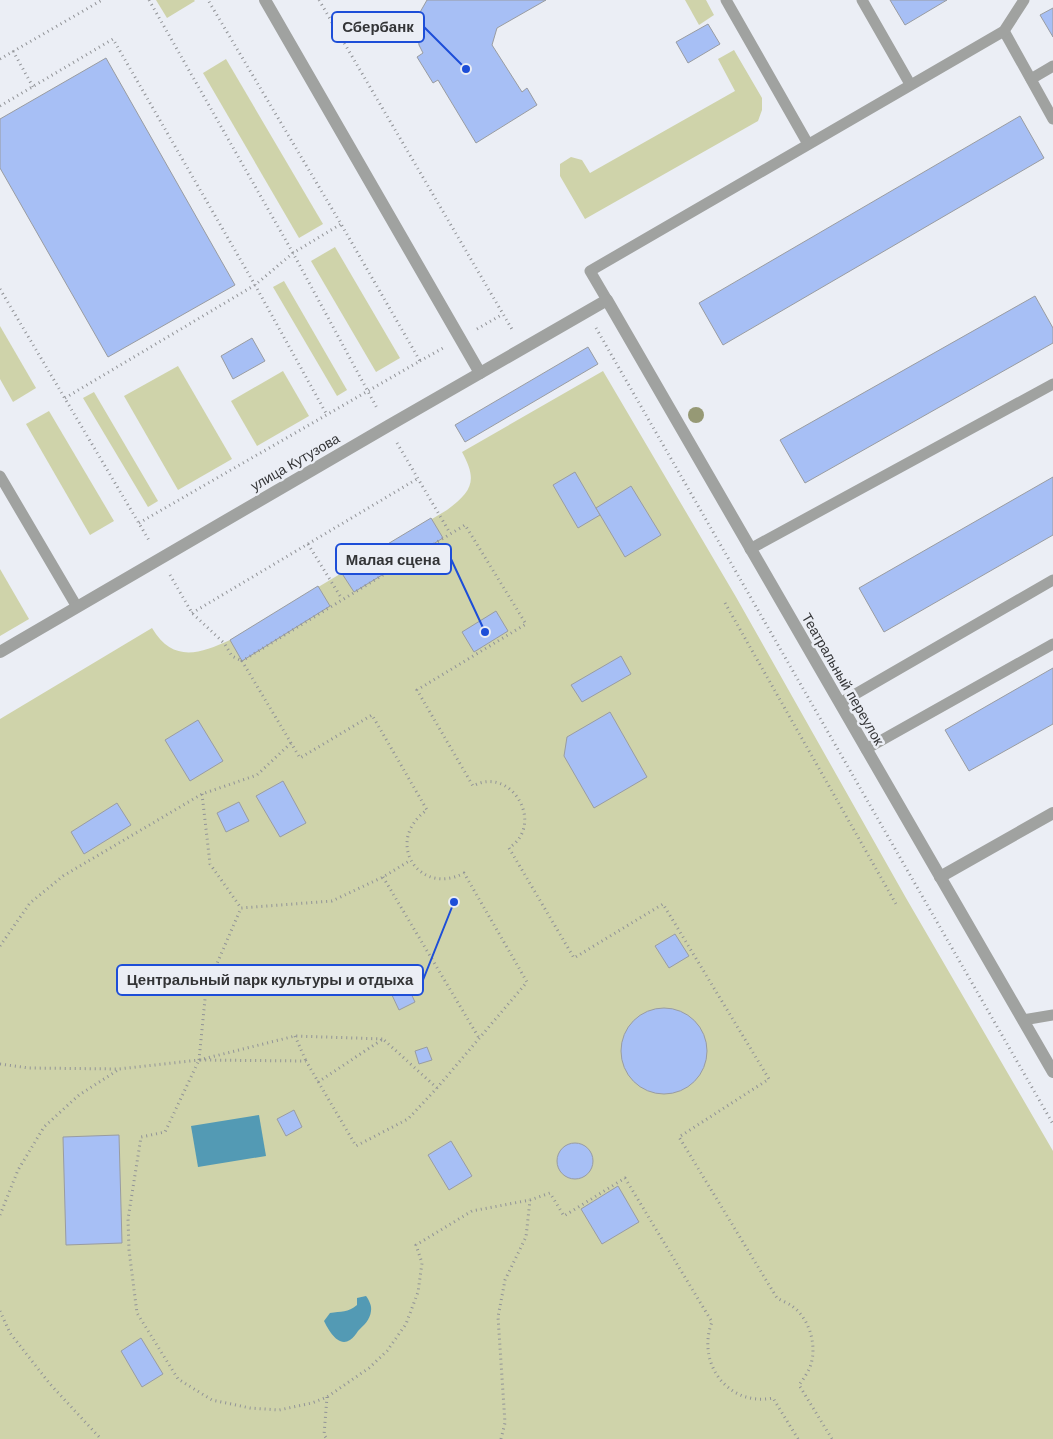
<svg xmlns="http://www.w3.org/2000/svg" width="1053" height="1439" font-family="'DM Sans',sans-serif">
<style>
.green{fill:#cfd3aa}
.water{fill:#539ab4}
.building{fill:#a7bff5;stroke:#999ca1}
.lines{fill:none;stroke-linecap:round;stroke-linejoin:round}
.path{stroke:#919397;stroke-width:3;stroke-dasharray:1 4;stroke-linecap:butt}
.service{stroke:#a0a2a0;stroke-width:11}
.minor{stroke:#a0a2a0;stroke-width:12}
.tree{fill:#969975}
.labels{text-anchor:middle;stroke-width:5;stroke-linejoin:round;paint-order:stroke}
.street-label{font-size:14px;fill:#333436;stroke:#ebeef5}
.leader{fill:none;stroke:#1d4ed8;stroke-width:2}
.callout-dot{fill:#1d4ed8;stroke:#ebeef5;stroke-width:2}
.callout{fill:#ebeef5;stroke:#1d4ed8;stroke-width:2}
.callout-label{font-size:15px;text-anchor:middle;font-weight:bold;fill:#333436}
</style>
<rect width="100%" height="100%" fill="#ebeef5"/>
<g class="green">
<polygon points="156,0 194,0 195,1 167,18"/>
<polygon points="685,0 706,0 714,15 699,25"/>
<polygon points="734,50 762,98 762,110 758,121 585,219 560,176 560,164 571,157 582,160 590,173 735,91 718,59"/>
<polygon points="226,59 323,224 299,238 203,73"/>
<polygon points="335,247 400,358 376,372 311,261"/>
<polygon points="284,281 347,390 337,396 273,287"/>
<polygon points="0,326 36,388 13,402 0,379"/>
<polygon points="178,366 232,459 178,490 124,396"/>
<polygon points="283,371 309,416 257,446 231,401"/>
<path d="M603,371L736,597L906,898L1053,1151V1439H0V719L152,628C173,663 199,654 230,640L447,510C472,491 478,481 462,452Z"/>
<polygon points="94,392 158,501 148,507 83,398"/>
<polygon points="49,411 114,521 90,535 26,424"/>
<polygon points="0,569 29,619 0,636"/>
</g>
<g class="water">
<polygon points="259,1115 266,1156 198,1167 191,1126"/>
<path d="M366,1296C369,1300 372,1306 371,1311C370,1320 364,1325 358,1331C356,1334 353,1338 350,1340C338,1348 328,1329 324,1321L330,1313C341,1311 348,1313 357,1305V1298Z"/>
</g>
<g class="building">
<polygon points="427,0 546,0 497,28 492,45 522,92 527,88 537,105 476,143 438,80 433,83 417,57 423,53 419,45 417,24 419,14"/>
<polygon points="890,0 947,0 905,25"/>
<polygon points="1053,8 1053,37 1040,15"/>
<polygon points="708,24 720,44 688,63 676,42"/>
<polygon points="106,58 235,285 108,357 0,168 0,119"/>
<polygon points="1020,116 1044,158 723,345 699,303"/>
<polygon points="1035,296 1053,328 1053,343 805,483 780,440"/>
<polygon points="252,338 265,361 233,379 221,356"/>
<polygon points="588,347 598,364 465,442 455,425"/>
<polygon points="575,472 600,515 578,528 553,485"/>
<polygon points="1053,477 1053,535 884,632 859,588"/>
<polygon points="631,486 661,535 625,557 596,508"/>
<polygon points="431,518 443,538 354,592 341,572"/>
<polygon points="318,586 330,606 242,661 230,640"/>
<polygon points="496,611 508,631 474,652 462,632"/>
<polygon points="621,656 631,674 582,702 571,685"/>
<polygon points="1053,668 1053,724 969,771 945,730"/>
<polygon points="610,712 647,777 594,808 564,756 567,737"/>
<polygon points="198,720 223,761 190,781 165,740"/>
<polygon points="283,781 306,823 280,837 256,796"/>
<polygon points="239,802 249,821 226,832 217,813"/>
<polygon points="117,803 131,825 84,854 71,832"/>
<polygon points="675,934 689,956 669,968 655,946"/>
<polygon points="407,985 415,1002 399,1010 391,993"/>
<circle cx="664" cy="1051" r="43"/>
<polygon points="427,1047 432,1060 419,1064 415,1051"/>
<polygon points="294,1110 302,1127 286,1136 277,1119"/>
<polygon points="119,1135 122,1243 66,1245 63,1137"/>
<polygon points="451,1141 472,1176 449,1190 428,1155"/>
<circle cx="575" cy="1161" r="18"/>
<polygon points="618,1186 639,1222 602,1244 581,1209"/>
<polygon points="141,1338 163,1374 142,1387 121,1351"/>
</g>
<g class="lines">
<g class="path">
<polyline points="149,0 293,253 378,410"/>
<polyline points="319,0 513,331"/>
<polyline points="13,51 33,87"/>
<polyline points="0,59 102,0"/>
<polyline points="0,106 113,39 255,285 327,415"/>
<polyline points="0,289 150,542"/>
<polyline points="596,328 1053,1124"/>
<polyline points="477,329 503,314"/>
<polyline points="420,361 443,348"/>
<polyline points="65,398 255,285 293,253 341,224"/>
<polyline points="397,443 450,533"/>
<polyline points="139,523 420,361 341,224 208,0"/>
<polyline points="308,544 342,599"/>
<polyline points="170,575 192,613 224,643 232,656 242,661"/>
<polyline points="725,603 896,904"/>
<polyline points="192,613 417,479"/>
<polyline points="202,794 210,864 241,908"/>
<polyline points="383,877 479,1038"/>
<polyline points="0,946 30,903 63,876 202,794 257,775 291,743"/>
<polyline points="295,1036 306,1061"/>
<polyline points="199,1060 206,989 241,908 332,901 383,877 411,860"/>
<polyline points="0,1064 29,1068 119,1069 199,1060 295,1036 383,1039"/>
<polyline points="318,1082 383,1039 437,1088"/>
<polyline points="0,1215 18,1170 44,1127 79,1095 118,1070"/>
<polyline points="0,1311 10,1333 50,1384 101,1439"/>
<polyline points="327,1397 324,1435 327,1439"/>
<polyline points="501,1439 505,1423 498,1317 505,1280 526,1237 530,1200"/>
<path d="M798,1439L773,1398C728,1407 696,1363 712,1322L625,1178L564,1216L550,1193L530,1200L472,1211L416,1245L422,1263L418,1292L406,1324L387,1351L369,1368L327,1397L312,1403L279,1410L250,1408L212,1400L178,1379L137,1313L129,1250L128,1219L141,1137L165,1132L199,1060L306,1061L356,1146L408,1119L437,1088L527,982L464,873C419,897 383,841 427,810L372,715L300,758L242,661L465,525L526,624L417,690L473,786C511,765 546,824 509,848L574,958L663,904L769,1079L679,1137L777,1298C782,1301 788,1303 792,1306C809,1318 817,1344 811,1364C809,1371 804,1378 799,1385L832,1439"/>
</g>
<g class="service">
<polyline points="726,0 808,144"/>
<polyline points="862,0 910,84"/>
<polyline points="1004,31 1053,119"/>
<polyline points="1031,79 1053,66"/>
<polyline points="607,300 590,271 1004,31 1024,0"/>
<polyline points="0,476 77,607"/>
<polyline points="750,549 1053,384"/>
<polyline points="840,703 1053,580"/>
<polyline points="866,749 1053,644"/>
<polyline points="1023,1020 1053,1015"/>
</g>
<g class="minor">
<polyline points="265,0 480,373"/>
<polyline points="0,652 388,426 607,300 1053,1072"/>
<polyline points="940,877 1053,813"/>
</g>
</g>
<circle class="tree" cx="696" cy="415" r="8"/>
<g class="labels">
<g class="street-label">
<text transform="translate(295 462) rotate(-30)" y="5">улица Кутузова</text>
<text transform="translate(843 679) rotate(60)" y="5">Театральный переулок</text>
</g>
</g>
<path class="leader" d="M466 69L424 27M485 632L451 559M454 902L423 980"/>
<g class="callout-dot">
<circle cx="466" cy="69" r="5"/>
<circle cx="485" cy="632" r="5"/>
<circle cx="454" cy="902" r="5"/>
</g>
<g class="callout">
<rect x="332" y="12" width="92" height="30" rx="5"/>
<rect x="336" y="544" width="115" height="30" rx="5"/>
<rect x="117" y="965" width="306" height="30" rx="5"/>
</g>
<g class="callout-label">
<text x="378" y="32">Сбербанк</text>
<text x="393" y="565">Малая сцена</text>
<text x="270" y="985">Центральный парк культуры и отдыха</text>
</g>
</svg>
